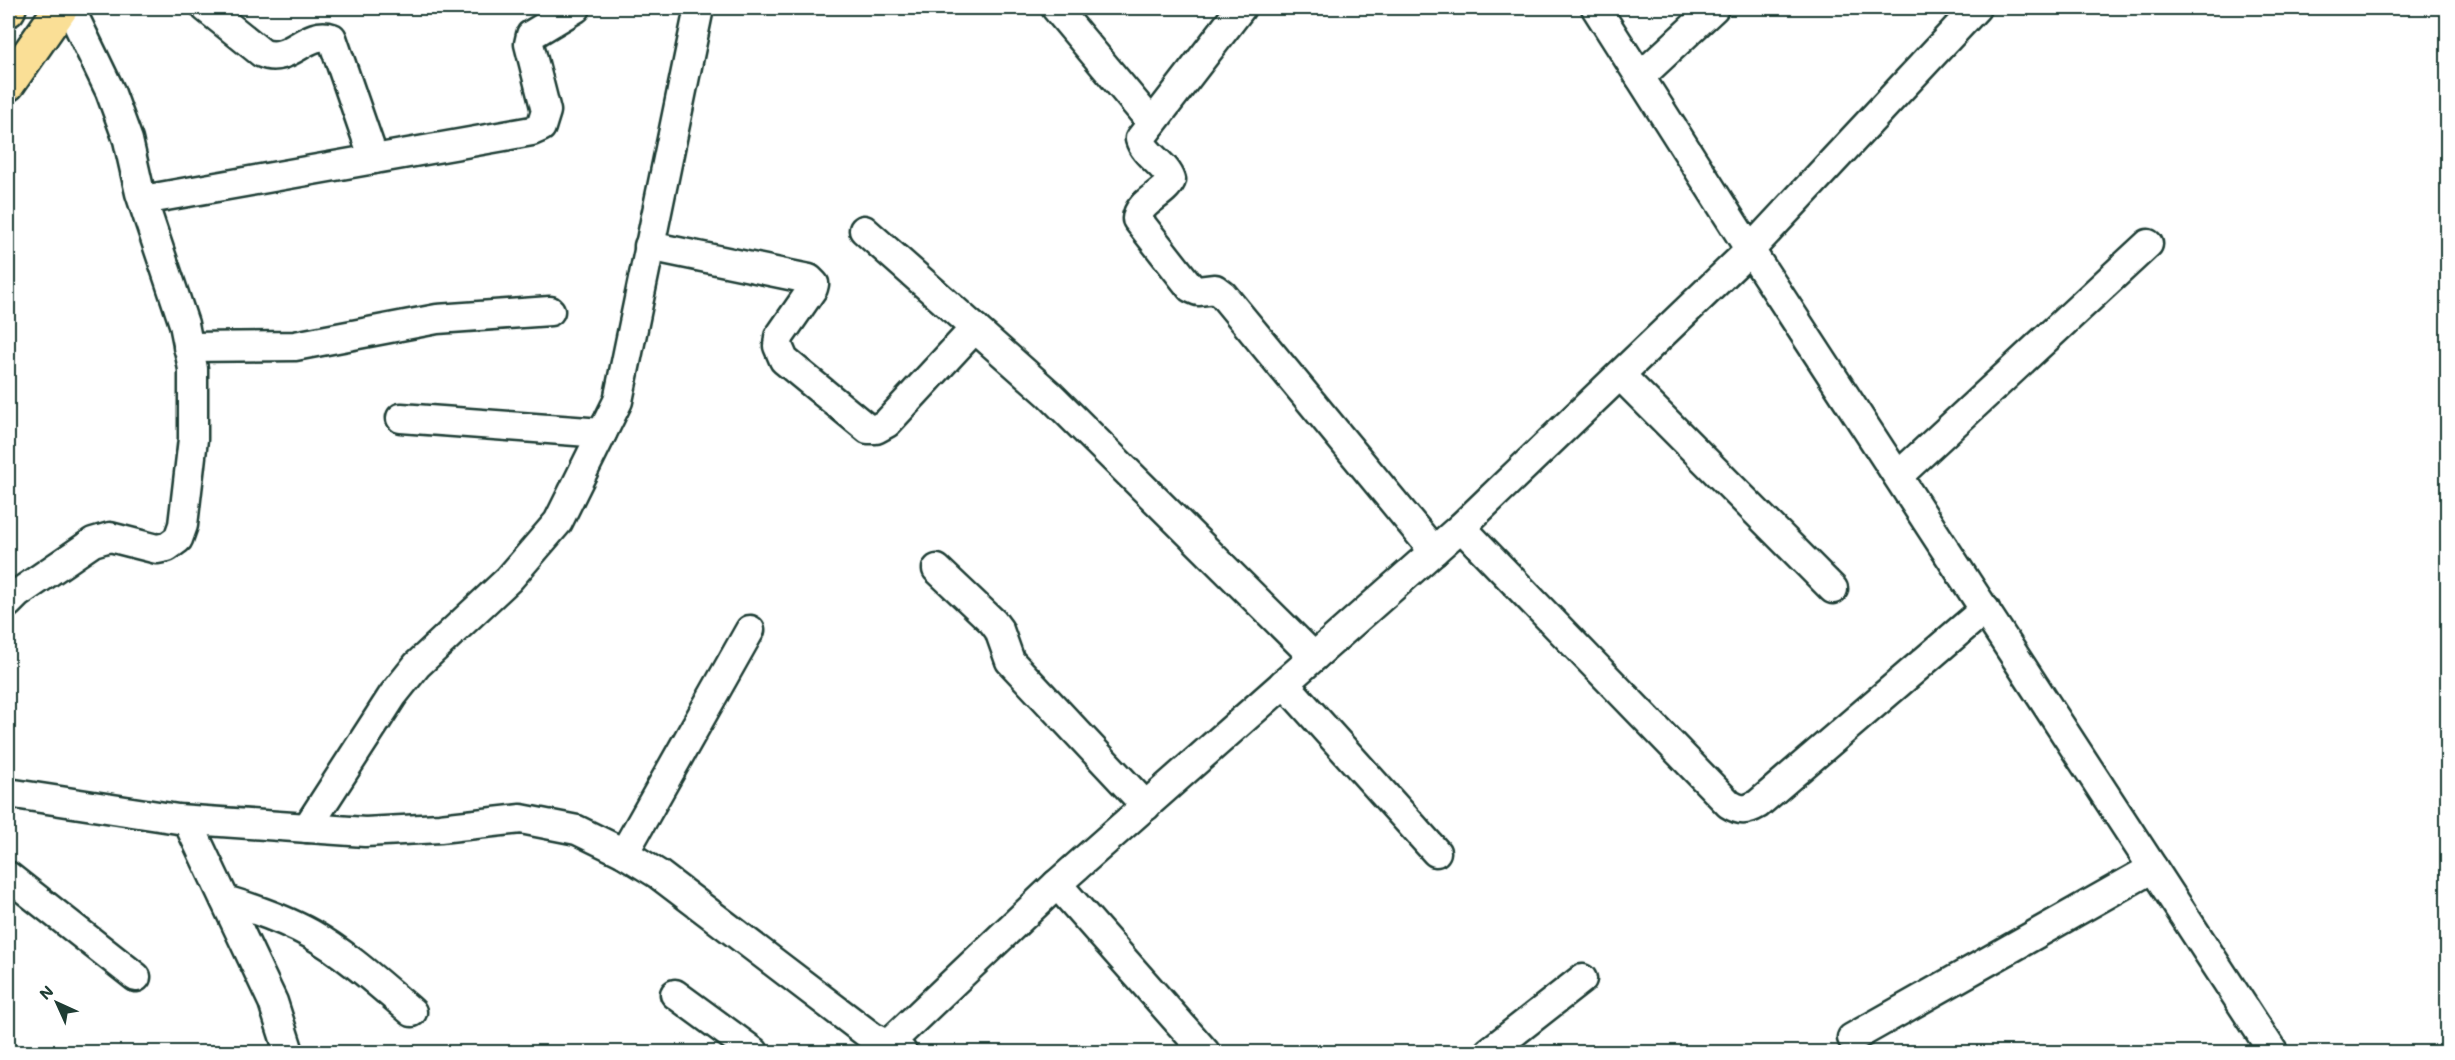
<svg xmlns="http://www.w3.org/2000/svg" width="2455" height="1060" font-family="Mali,sans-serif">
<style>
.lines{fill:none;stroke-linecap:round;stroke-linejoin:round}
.minor-casing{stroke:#1f3d34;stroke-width:33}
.primary-casing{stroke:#1f3d34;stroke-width:38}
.minor{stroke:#fff;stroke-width:28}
.primary{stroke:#fadf96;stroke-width:33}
</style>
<rect width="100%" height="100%" fill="#fff"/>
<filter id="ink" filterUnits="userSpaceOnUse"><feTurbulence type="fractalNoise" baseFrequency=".0167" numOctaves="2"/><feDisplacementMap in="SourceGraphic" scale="12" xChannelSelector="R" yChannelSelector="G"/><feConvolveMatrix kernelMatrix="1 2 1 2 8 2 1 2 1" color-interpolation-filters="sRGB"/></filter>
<g filter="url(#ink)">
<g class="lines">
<defs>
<g id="minor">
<path d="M206,8L262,53C289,65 306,29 332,38L374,159"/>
<polyline points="1056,8 1152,123"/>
<path d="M1241,8L1140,139C1145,156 1166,164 1171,180C1164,195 1138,202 1137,219L1191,288L1198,291L1215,289L1223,295L1434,551"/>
<polyline points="1596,8 1750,250 2273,1052"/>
<polyline points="1640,77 1714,8"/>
<polyline points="143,200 532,131 541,127 546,111 529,44 531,35 576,8"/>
<polyline points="864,230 1049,394 1314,657"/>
<polyline points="649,246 809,279 814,284 813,288 779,337 778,346 784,360 868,429 876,429 887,423 975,328"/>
<polyline points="188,347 295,346 437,319 550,311"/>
<polyline points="1620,375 1833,589"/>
<polyline points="401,418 602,433"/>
<polyline points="1898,476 2148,244"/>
<path d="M1461,527L1729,804C1740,811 1746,811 1758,804L1985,609"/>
<polyline points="937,569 993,622 999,630 1010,661 1146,806"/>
<polyline points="8,603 17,594 93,542 110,537 157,549 167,547 178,539 183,525 193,439 193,369 184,324 140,193 128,140 110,91 70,8"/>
<polyline points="1284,683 1436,852"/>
<polyline points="8,793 178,819 365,832 440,828 521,819 577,830 624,853 658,874 872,1037 902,1052"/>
<polyline points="187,820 273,1002 289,1052"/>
<polyline points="307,828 393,695 417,665 509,579 558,522 618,401 699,8"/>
<polyline points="624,853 750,630"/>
<polyline points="8,876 136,977"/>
<polyline points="1057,884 1205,1052"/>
<path d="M225,900C255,909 284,919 311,934C348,955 380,985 412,1012"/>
<polyline points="675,994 754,1052"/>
<polyline points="1852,1038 2153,868"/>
<polyline points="880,1052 1057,884 1461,527 1750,250 1976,8"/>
<polyline points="1489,1052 1582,979"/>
</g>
<g id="primary">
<polyline points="8,10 9,8"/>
<polyline points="8,84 61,8"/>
</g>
</defs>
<use href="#minor" class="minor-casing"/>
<use href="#primary" class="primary-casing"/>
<use href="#minor" class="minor"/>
<use href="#primary" class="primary"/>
</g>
</g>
<rect width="2455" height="1060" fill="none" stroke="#fff" stroke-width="30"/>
<rect x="15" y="15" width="2425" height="1030" fill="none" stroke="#1f3d34" stroke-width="2" filter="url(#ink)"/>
<g transform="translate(57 1003) rotate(315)" stroke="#ffffff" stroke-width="4.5" paint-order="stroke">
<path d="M0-4.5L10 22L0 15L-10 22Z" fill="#1f3d34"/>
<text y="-9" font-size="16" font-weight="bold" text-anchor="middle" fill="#1f3d34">N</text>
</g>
</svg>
